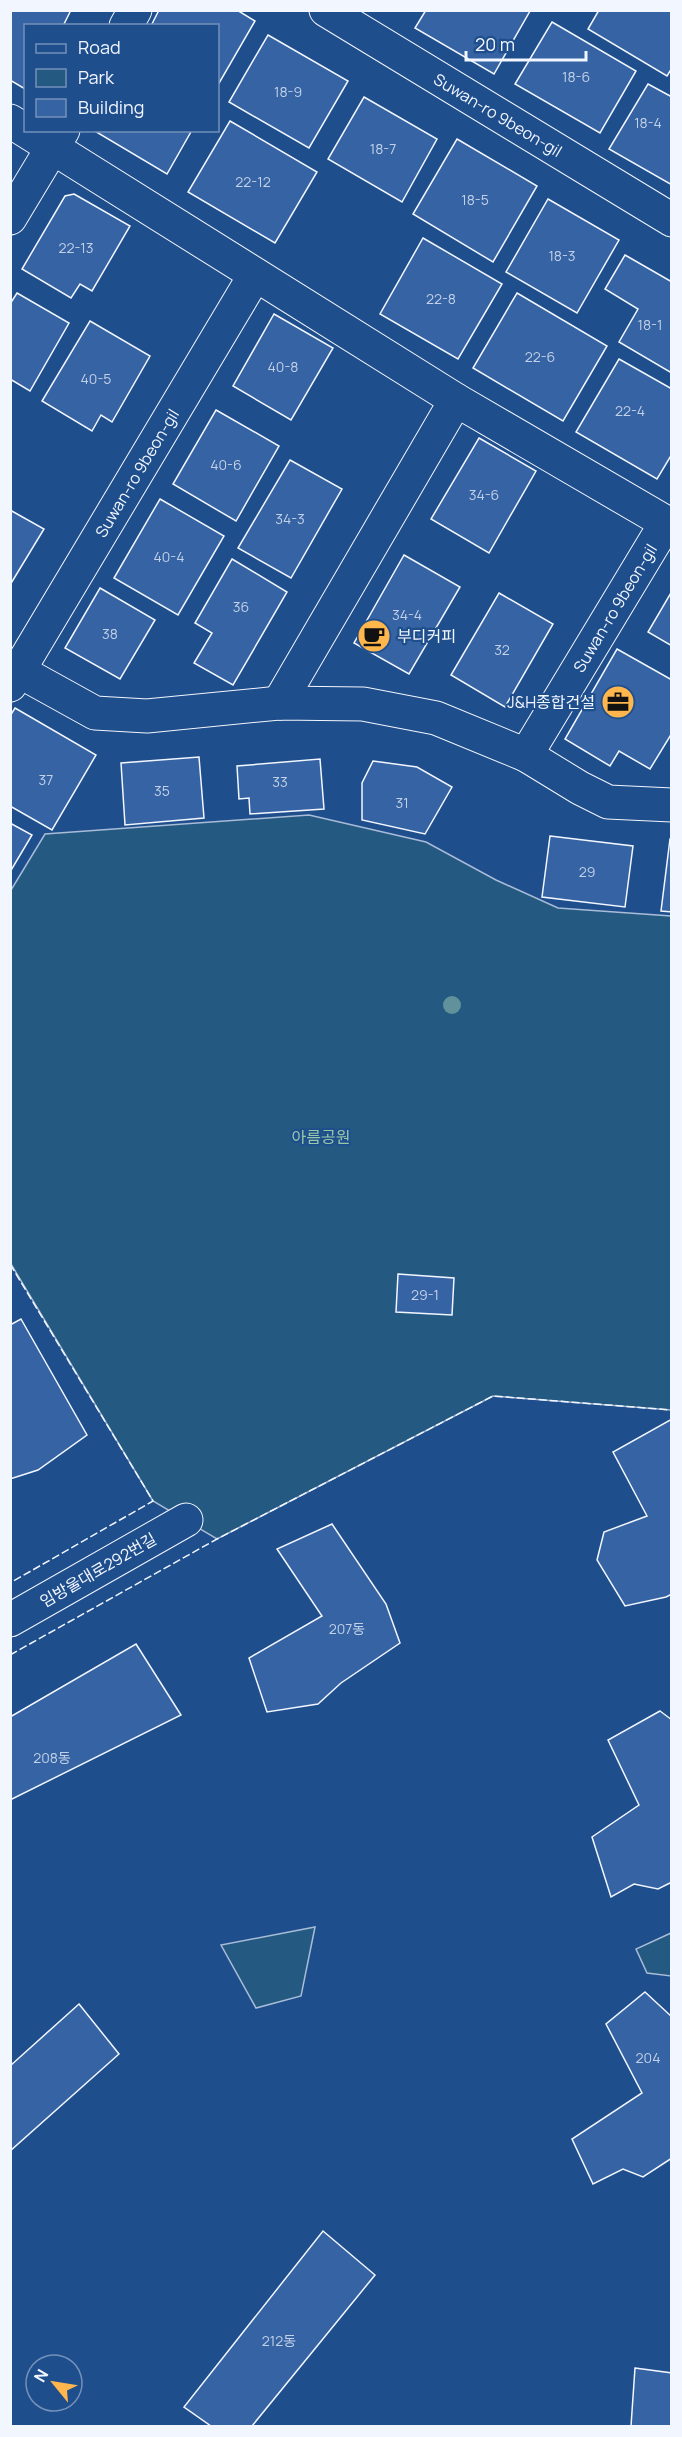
<svg xmlns="http://www.w3.org/2000/svg" width="682" height="2437" font-family="Manrope,'Noto Sans KR',sans-serif">
<style>
.green{fill:#245a82;stroke:#a8bbd7;stroke-width:1.5}
.building{fill:#3563a3;stroke:#f2f6ff;stroke-width:1.5}
.lines{fill:none;stroke-linecap:round;stroke-linejoin:round}
.minor-casing{stroke:#f2f6ff;stroke-width:35}
.minor{stroke:#1f4e8c;stroke-width:33}
.fence{stroke:#f2f6ff;stroke-width:1.5;stroke-dasharray:8 3;stroke-linecap:butt}
.tree{fill:#61919a}
.labels{text-anchor:middle;stroke-width:4.5;stroke-linejoin:round;paint-order:stroke}
.number-label{font-size:14px;fill:#c3d1e8}
.street-label{font-size:16px;fill:#f2f6ff;stroke:#1f4e8c}
.poi-label{font-size:16px;fill:#f2f6ff;stroke:#1f4e8c;text-anchor:start}
.park-label{font-size:16px;fill:#97c8a6;stroke:#1f4e8c}
</style>
<rect width="100%" height="100%" fill="#1f4e8c"/>
<g class="green">
<polygon points="309,815 426,842 496,880 558,908 671,916 671,1410 493,1396 217,1539 153,1501 11,1264 11,890 45,834"/>
<polygon points="315,1927 301,1996 256,2008 221,1945"/>
<polygon points="671,1933 671,1976 647,1973 636,1949"/>
</g>
<g class="building">
<polygon points="10,10 71,10 63,26 26,26 25,89 10,80"/>
<polygon points="159,10 237,10 255,21 218,85 218,26 151,26"/>
<polygon points="426,10 530,10 530,11 494,74 415,28"/>
<polygon points="599,10 672,10 672,68 667,76 588,29"/>
<polygon points="552,22 636,71 600,133 515,84"/>
<polygon points="268,35 348,81 309,148 229,102"/>
<polygon points="648,84 672,97 672,185 609,149"/>
<polygon points="364,97 437,139 402,202 328,159"/>
<polygon points="230,121 317,172 275,243 188,192"/>
<polygon points="93,130 192,130 167,174"/>
<polygon points="457,139 537,186 493,262 413,214"/>
<polygon points="74,194 130,226 92,291 80,284 71,298 22,269 65,196"/>
<polygon points="548,199 619,240 577,313 506,272"/>
<polygon points="423,238 502,284 458,359 380,314"/>
<polygon points="625,255 672,282 672,369 670,372 619,342 638,309 605,289"/>
<polygon points="17,293 69,323 30,391 10,379 10,304"/>
<polygon points="517,293 607,346 563,421 473,368"/>
<polygon points="274,314 333,348 291,420 233,386"/>
<polygon points="90,321 150,356 112,422 101,415 92,431 42,401"/>
<polygon points="619,359 672,389 672,454 657,479 576,432"/>
<polygon points="216,410 279,446 236,521 173,484"/>
<polygon points="479,438 536,471 489,553 431,519"/>
<polygon points="290,460 342,489 291,578 238,548"/>
<polygon points="160,499 224,536 178,615 114,578"/>
<polygon points="10,510 44,529 10,585"/>
<polygon points="404,555 460,587 409,674 354,643"/>
<polygon points="232,559 287,592 233,685 194,663 212,633 195,623"/>
<polygon points="100,588 155,620 120,679 65,648"/>
<polygon points="672,591 672,646 648,632"/>
<polygon points="499,593 553,624 505,707 451,675"/>
<polygon points="617,649 672,680 672,733 650,769 619,751 610,766 565,739"/>
<polygon points="15,708 96,755 52,830 10,806 10,716"/>
<polygon points="199,757 204,818 125,825 121,763"/>
<polygon points="320,759 324,809 250,814 249,798 239,799 237,766"/>
<polygon points="373,761 417,767 452,787 425,834 362,820 362,783"/>
<polygon points="10,823 32,835 10,872"/>
<polygon points="550,836 633,846 625,907 542,897"/>
<polygon points="670,839 672,839 672,912 661,911"/>
<polygon points="398,1274 454,1278 452,1315 396,1312"/>
<polygon points="21,1319 87,1435 38,1470 10,1479 10,1325"/>
<polygon points="672,1419 672,1594 666,1597 625,1606 597,1560 604,1532 647,1516 613,1452"/>
<polygon points="332,1524 386,1604 400,1643 341,1683 318,1704 267,1712 249,1658 322,1616 277,1549"/>
<polygon points="136,1644 181,1715 10,1800 10,1717"/>
<polygon points="660,1711 672,1720 672,1882 658,1889 634,1884 611,1897 592,1837 639,1805 608,1740"/>
<polygon points="645,1992 672,2017 672,2158 643,2177 623,2169 593,2184 572,2139 642,2093 606,2024"/>
<polygon points="79,2004 119,2054 10,2151 10,2066"/>
<polygon points="323,2231 375,2275 252,2426 211,2426 184,2407"/>
<polygon points="635,2368 672,2373 672,2426 631,2426"/>
</g>
<g class="lines">
<defs>
<g id="minor">
<polyline points="326,10 672,220"/>
<polyline points="126,26 135,10"/>
<polyline points="10,121 456,400 672,526"/>
<polyline points="10,218 63,130"/>
<polyline points="10,666 95,713 147,716 279,703 363,704 436,718 526,755 580,788 608,802 672,805"/>
<polyline points="10,685 255,275"/>
<polyline points="279,703 456,400"/>
<polyline points="526,755 666,523"/>
<polyline points="10,1620 186,1520"/>
</g>
</defs>
<use href="#minor" class="minor-casing"/>
<use href="#minor" class="minor"/>
<g class="fence">
<polyline points="10,1264 153,1501 10,1583"/>
<polyline points="10,1655 217,1539 493,1396 672,1410"/>
</g>
</g>
<circle class="tree" cx="452" cy="1005" r="9"/>
<defs>
<symbol id="cafe-disc" viewBox="-11 -11 22 22"><circle r="9.5" fill="#ffb74d" stroke="#1f4e8c"/><path d="M-5.5-4.5H6V0H3Q3 3.5 0 3.5H-2.5Q-5.5 3.5-5.5 0ZM3-3.2v2h1.7v-2ZM-6 4.5H4V6H-6Z" fill="#111"/></symbol>
<symbol id="office-disc" viewBox="-11 -11 22 22"><circle r="9.5" fill="#ffb74d" stroke="#1f4e8c"/><path d="M-6-3h4V-5.5h4V-3h4V5H-6ZM-1-4.5V-3h2v-1.5ZM-6 0V1H6V0Z" fill="#111"/></symbol>
</defs>
<g fill-rule="evenodd">
<use href="#cafe-disc" x="355" y="617" width="38" height="38"/>
<use href="#office-disc" x="599" y="683" width="38" height="38"/>
</g>
<g class="labels">
<g class="number-label">
<text x="576" y="82">18-6</text>
<text x="288" y="97">18-9</text>
<text x="648" y="128">18-4</text>
<text x="383" y="154">18-7</text>
<text x="253" y="187">22-12</text>
<text x="475" y="205">18-5</text>
<text x="76" y="253">22-13</text>
<text x="562" y="261">18-3</text>
<text x="441" y="304">22-8</text>
<text x="650" y="330">18-1</text>
<text x="540" y="362">22-6</text>
<text x="283" y="372">40-8</text>
<text x="96" y="384">40-5</text>
<text x="630" y="416">22-4</text>
<text x="226" y="470">40-6</text>
<text x="484" y="500">34-6</text>
<text x="290" y="524">34-3</text>
<text x="169" y="562">40-4</text>
<text x="241" y="612">36</text>
<text x="407" y="620">34-4</text>
<text x="110" y="639">38</text>
<text x="502" y="655">32</text>
<text x="46" y="785">37</text>
<text x="280" y="787">33</text>
<text x="162" y="796">35</text>
<text x="402" y="808">31</text>
<text x="587" y="877">29</text>
<text x="425" y="1300">29-1</text>
<text x="347" y="1634">207동</text>
<text x="52" y="1763">208동</text>
<text x="648" y="2063">204</text>
<text x="279" y="2346">212동</text>
</g>
<g class="street-label">
<text transform="translate(498 115) rotate(31)" y="6">Suwan-ro 9beon-gil</text>
<text transform="translate(137 473) rotate(-59)" y="6">Suwan-ro 9beon-gil</text>
<text transform="translate(615 608) rotate(-59)" y="6">Suwan-ro 9beon-gil</text>
<text transform="translate(98 1570) rotate(-30)" y="6">임방울대로292번길</text>
</g>
<g class="poi-label">
<text x="397" y="642">부디커피</text>
<text x="595" y="708" text-anchor="end">J&amp;H종합건설</text>
</g>
<g class="park-label">
<text x="321" y="1143">아름공원</text>
</g>
</g>
<rect width="682" height="2437" fill="none" stroke="#f2f6ff" stroke-width="24"/>
<rect x="24" y="24" width="195" height="108" fill="#1f4e8c" stroke="#7391ba" stroke-width="1.5"/>
<rect x="36" y="44" width="30" height="9" fill="#1f4e8c" stroke="#7391ba" stroke-width="1.5"/>
<text x="78" y="54" font-size="18" fill="#f2f6ff">Road</text>
<rect x="36" y="69" width="30" height="18" fill="#245a82" stroke="#7391ba" stroke-width="1.5"/>
<text x="78" y="84" font-size="18" fill="#f2f6ff">Park</text>
<rect x="36" y="99" width="30" height="18" fill="#3563a3" stroke="#7391ba" stroke-width="1.5"/>
<text x="78" y="114" font-size="18" fill="#f2f6ff">Building</text>
<g transform="translate(54 2383) rotate(300)"><circle r="28" fill="#1f4e8c" stroke="#7391ba" stroke-width="1.5"/>
<path d="M0-4.5L10 22L0 15L-10 22Z" fill="#ffb74d"/>
<text y="-9" font-size="16" font-weight="bold" text-anchor="middle" fill="#f2f6ff">N</text>
</g>
<path d="M466 51v9h120v-9" fill="none" stroke="#f2f6ff" stroke-width="3"/>
<text x="475" y="51" font-size="18" fill="#f2f6ff" stroke="#1f4e8c" stroke-width="4.5" paint-order="stroke">20 m</text>
</svg>
